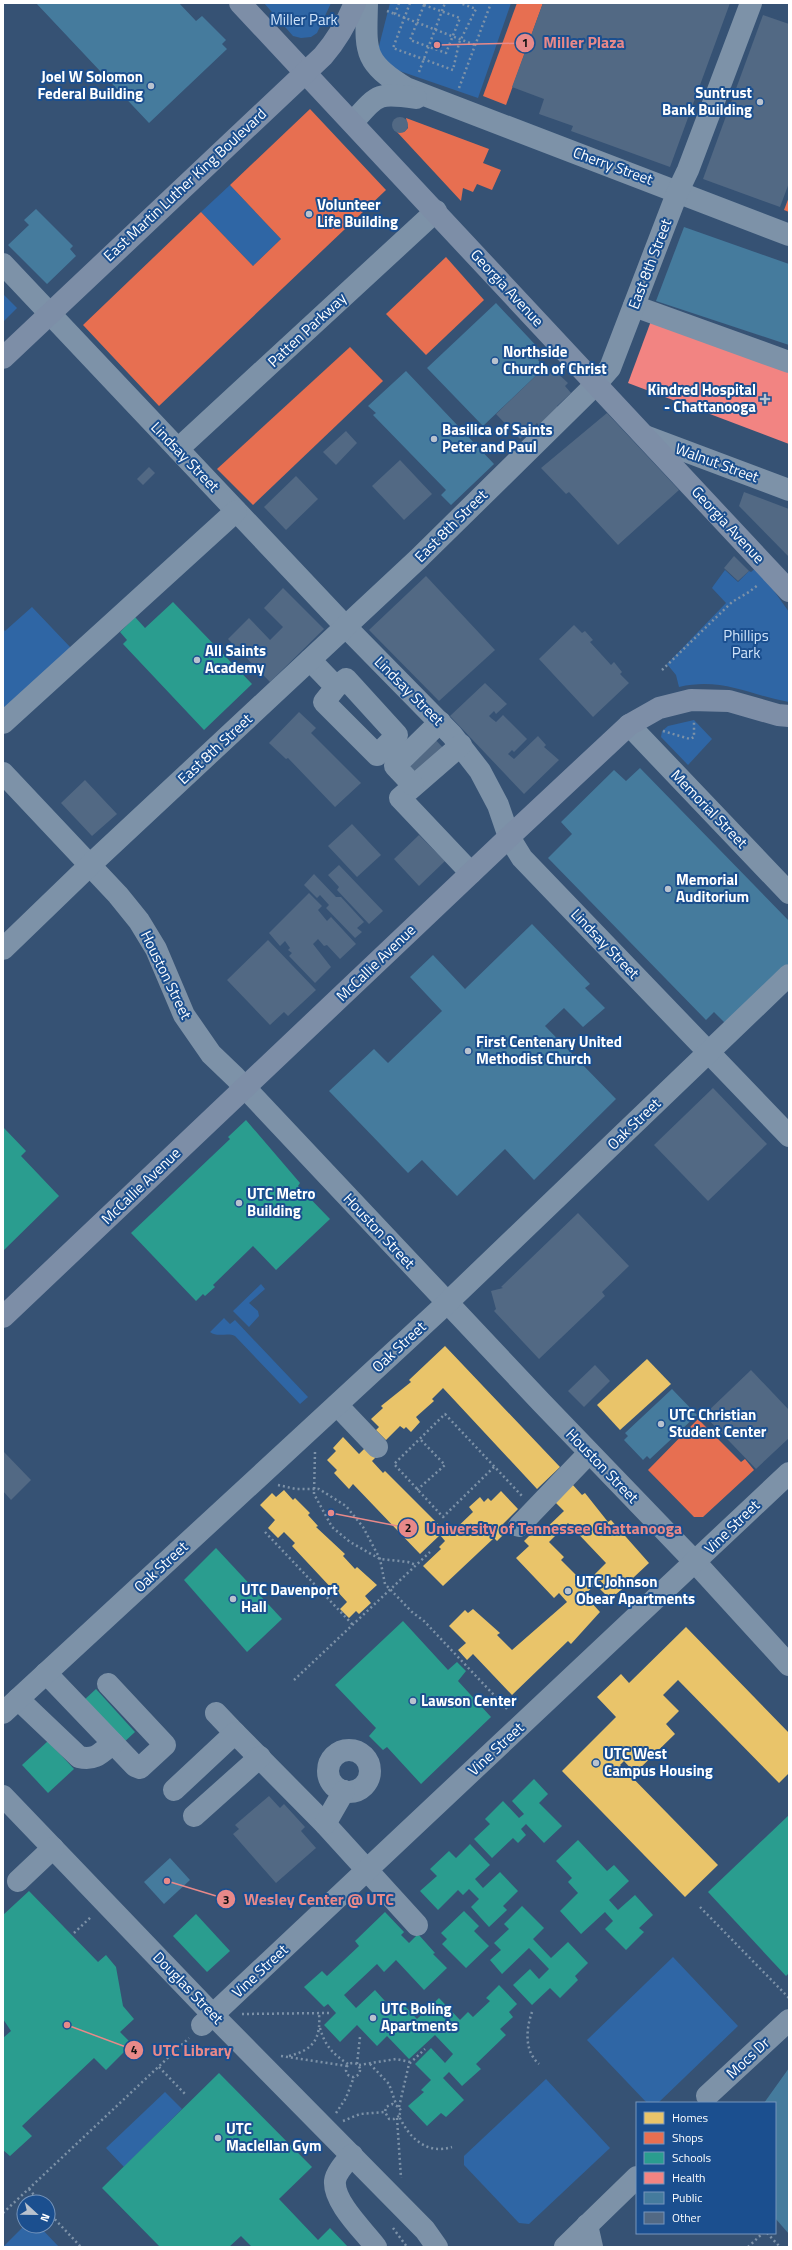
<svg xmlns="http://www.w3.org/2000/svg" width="792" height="2250" font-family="'Titillium Web',sans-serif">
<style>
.green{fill:#2f66a5}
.homes{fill:#e9c46a;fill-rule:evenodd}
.shops{fill:#e76f51}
.schools{fill:#2a9d8f}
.health{fill:#f28482}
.public{fill:#457b9d}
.building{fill:#526984}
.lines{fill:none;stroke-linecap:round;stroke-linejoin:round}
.path{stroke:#7d92a8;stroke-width:2.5;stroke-dasharray:2 3;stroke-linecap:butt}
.minor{stroke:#7d92a8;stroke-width:22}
.major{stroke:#7d8ea7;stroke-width:22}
.poi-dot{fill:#b9c2ce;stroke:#1b4f8f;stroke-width:1.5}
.labels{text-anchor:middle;stroke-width:4;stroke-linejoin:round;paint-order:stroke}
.park-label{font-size:15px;fill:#cfe3fa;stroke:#1b4f8f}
.poi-label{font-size:15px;font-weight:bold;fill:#fff;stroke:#1b4f8f;text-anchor:start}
.street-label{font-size:15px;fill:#fff;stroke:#1b4f8f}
.leader{fill:none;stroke:#e88989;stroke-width:1.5}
.callout-dot{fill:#e88989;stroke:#1b4f8f;stroke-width:1.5}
.mark-label{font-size:12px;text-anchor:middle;font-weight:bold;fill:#111}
.callout-label{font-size:16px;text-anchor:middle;font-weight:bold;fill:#e88989;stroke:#1b4f8f;stroke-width:4;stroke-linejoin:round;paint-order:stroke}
</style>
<rect width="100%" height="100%" fill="#365274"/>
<g class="green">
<polygon points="264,3 331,3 317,33 311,37 301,38 293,36"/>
<polygon points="390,3 511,3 478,98 391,68 378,50"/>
<polygon points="230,185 281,239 253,266 201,212"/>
<polygon points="3,294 17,308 3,322"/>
<path d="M757,567L789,612V702C749,695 722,677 679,687L676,675L667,664L726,603L712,588L714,585L725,570L738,582L749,571L751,572Z"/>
<polygon points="32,607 71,648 3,714 3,629 5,631"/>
<polygon points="694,720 712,739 688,765 661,737 662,731 668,726"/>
<polygon points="261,1284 265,1289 249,1303 258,1311 259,1316 249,1327 233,1311"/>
<path d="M224,1318L230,1324L235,1320L308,1397L300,1404L235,1336C227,1332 218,1338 210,1332Z"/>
<polygon points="673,1957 738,2026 658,2103 647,2103 587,2040"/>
<polygon points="546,2079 610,2148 529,2224 519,2223 464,2165 464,2156"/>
<polygon points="165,2092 182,2109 124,2167 106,2148"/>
<polygon points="24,2226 39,2226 59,2247 3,2247"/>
</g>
<g class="homes">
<polygon points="445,1346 560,1467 537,1489 443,1388 432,1399 434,1401 416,1417 420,1422 411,1432 406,1427 404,1429 400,1426 386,1440 376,1430 379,1427 371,1419 383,1408 381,1406 411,1382 409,1380"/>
<polygon points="647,1359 671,1384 620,1430 597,1405"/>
<polygon points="343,1437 359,1454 366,1447 376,1457 372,1461 383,1473 385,1471 449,1535 473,1512 469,1507 480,1497 484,1502 488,1498 491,1501 501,1491 518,1509 503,1524 505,1526 503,1529 506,1532 497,1541 494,1538 443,1586 423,1566 441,1549 439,1547 445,1541 440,1535 420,1554 353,1484 349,1489 334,1473 337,1470 327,1460 336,1451 333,1448"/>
<path d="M572,1484L582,1495L585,1493L608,1522L611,1520L649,1563L633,1578L636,1581L628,1589L626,1586L610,1599L600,1589L604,1585L600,1580L580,1599L585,1605L589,1600L600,1612L571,1644L568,1641L512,1695L473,1654L467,1660L458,1650L466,1643L449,1626L465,1610L468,1613L473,1609L500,1633L497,1635L512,1650L567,1602L559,1593L554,1598L516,1558L529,1546L524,1541L534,1531L539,1535L564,1511L554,1501ZM568,1523L606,1563L585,1584L561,1560L564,1557L549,1542Z"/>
<polygon points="284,1490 293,1500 295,1498 310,1513 308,1515 318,1526 316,1527 345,1554 343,1556 355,1569 357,1567 377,1585 365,1596 371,1603 359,1614 356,1611 349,1618 340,1609 347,1602 336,1590 335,1592 292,1546 295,1543 284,1532 278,1538 268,1528 275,1520 260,1505 272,1493 276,1497"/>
<polygon points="686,1627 789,1733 789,1773 779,1783 678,1680 663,1695 679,1711 666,1724 675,1734 635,1773 624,1761 620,1765 718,1865 685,1897 562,1771 616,1717 597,1697 621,1674 629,1683"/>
</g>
<g class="shops">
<polygon points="517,3 543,3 506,105 483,96"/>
<polygon points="310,109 386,190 159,406 83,325 201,212 253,266 281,239 230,185"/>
<polygon points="406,118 489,149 483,163 501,170 492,190 477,184 473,192 463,188 461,201 397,132 404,132 408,128"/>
<polygon points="789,197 789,212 784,210"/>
<polygon points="446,257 484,300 426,355 386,314"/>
<polygon points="350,347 383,381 253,505 217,469"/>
<polygon points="698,1419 741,1462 745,1459 754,1470 703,1517 694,1517 648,1470"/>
</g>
<g class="schools">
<polygon points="173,602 252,684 204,730 123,644 127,640 120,632 135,617 145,628"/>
<polygon points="246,1120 300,1183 298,1186 330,1219 276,1270 253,1246 213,1285 215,1287 205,1296 203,1294 196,1301 131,1233 230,1139 228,1137"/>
<polygon points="3,1127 26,1151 21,1156 59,1196 3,1251"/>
<polygon points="216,1548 282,1619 247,1652 184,1580"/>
<polygon points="403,1621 448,1670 457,1662 466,1671 458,1681 491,1717 421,1784 387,1747 383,1750 369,1736 376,1728 335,1685"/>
<polygon points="96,1689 135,1732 121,1745 83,1701"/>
<polygon points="48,1741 74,1769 48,1793 22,1765"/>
<polygon points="534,1779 548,1794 539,1803 562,1826 544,1843 526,1824 521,1829 526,1835 518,1843 513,1838 492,1858 474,1839 490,1824 485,1819 503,1801 519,1818 524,1814 512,1801"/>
<polygon points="789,1815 789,1973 786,1976 708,1892"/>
<polygon points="578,1840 607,1871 614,1865 629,1881 609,1900 618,1910 635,1895 653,1915 639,1928 644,1932 626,1950 605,1929 613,1921 605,1912 581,1934 560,1911 578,1893 568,1882 572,1878 556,1861"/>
<polygon points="470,1844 490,1865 475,1879 483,1888 500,1872 518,1891 503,1906 507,1910 489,1927 471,1907 479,1899 469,1889 463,1895 458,1890 438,1910 420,1891 437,1876 430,1869 449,1851 456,1858"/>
<polygon points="29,1891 98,1962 106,1955 116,1967 123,2006 134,2019 120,2032 132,2044 106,2070 94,2058 22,2126 32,2136 10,2156 3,2150 3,2038 11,2031 3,2019 3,1915"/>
<polygon points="522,1906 544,1928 533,1939 551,1958 568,1942 588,1963 575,1976 578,1980 560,1998 550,1988 532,2005 513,1985 530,1969 539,1979 549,1969 529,1948 502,1974 490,1960 501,1950 494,1943 509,1929 504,1924"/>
<polygon points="464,1911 479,1926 474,1931 489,1946 466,1968 442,1944 447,1939 441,1933"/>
<polygon points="385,1912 404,1932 401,1935 409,1943 418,1934 435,1953 433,1954 447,1968 424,1990 396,1960 384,1972 377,1964 344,1995 356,2008 375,1990 394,2011 402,2003 417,2019 439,1998 460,2020 468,2012 473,2017 490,2001 486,1998 499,1985 517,2004 509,2012 513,2017 500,2029 506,2035 476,2064 481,2069 462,2086 449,2072 443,2078 464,2100 446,2117 441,2113 427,2126 408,2106 424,2092 421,2090 431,2080 415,2064 431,2048 445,2063 453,2054 435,2035 409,2059 387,2036 377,2046 357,2025 340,2042 324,2025 336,2013 328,2004 324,2007 304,1987 322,1971 327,1976 359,1946 355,1941"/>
<polygon points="196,1914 230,1951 207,1972 173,1936"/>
<polygon points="219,2073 312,2167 279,2199 318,2240 330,2228 348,2247 252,2247 241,2236 229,2247 160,2247 102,2188"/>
</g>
<polygon class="health" points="651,321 789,371 789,444 628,383"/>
<g class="public">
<polygon points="36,3 179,3 196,21 202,16 226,40 222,44 227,49 149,123"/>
<polygon points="36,209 73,246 70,249 76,256 47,284 8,245 29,225 24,220"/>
<polygon points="684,227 789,264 789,345 656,301"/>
<polygon points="496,303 544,354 538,360 545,367 483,426 427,368"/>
<polygon points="406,371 494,464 451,505 441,495 446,490 373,415 376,413 368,406"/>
<polygon points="640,768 789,921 789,963 726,1024 714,1012 706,1020 548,858 572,834 561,822 614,770 626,781"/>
<polygon points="532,924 590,984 585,988 605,1008 583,1027 564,1008 545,1026 616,1099 534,1180 505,1149 457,1196 422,1160 408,1173 329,1091 374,1049 388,1063 442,1011 410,977 433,955 465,989"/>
<polygon points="672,1389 697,1415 650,1459 647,1456 643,1460 624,1440 628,1436 625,1433"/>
<polygon points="170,1858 190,1880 164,1904 144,1882"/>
<polygon points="789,2068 789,2234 775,2218 775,2103 764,2103"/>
</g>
<g class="building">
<polygon points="543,3 730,3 670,167 571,131 573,126 539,114 544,99 512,87"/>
<polygon points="763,15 789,24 789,183 780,207 703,179"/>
<circle cx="400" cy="125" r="8"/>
<polygon points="545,367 551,373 554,370 568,383 565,386 571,393 557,406 559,409 540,427 537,423 520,439 496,414"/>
<polygon points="607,413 679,490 618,545 569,492 566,494 541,468"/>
<polygon points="346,431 357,443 336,465 323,452"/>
<polygon points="400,460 432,494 404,520 372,486"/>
<polygon points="149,467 155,473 143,485 137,479"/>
<polygon points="296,476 318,499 286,530 264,507"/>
<polygon points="744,492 789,509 789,557 739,506"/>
<polygon points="734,556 749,571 738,581 724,568"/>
<polygon points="426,576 495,650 439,701 369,630"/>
<polygon points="283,588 324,629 270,682 228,639 249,618 270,640 283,627 264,608"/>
<polygon points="574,625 582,633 585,631 593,640 590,642 611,665 614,662 622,672 620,674 629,683 593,717 539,659"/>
<polygon points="485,683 507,704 496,714 494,711 489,716 491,718 496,722 503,715 527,739 514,752 512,750 508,754 514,759 538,736 546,745 544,747 559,760 524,794 450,716"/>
<polygon points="299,712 316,728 311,733 361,783 335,807 288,758 286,759 269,743"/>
<polygon points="432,736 446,751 416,780 401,765"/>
<polygon points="85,780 117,814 92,836 61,803"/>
<polygon points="352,824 381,855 357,877 328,846"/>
<polygon points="419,835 445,861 419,886 394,859"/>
<polygon points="339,865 383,911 369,924 337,890 339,887 328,875"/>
<polygon points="314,874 336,897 341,897 364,922 357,928 362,932 355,938 326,908 329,905 320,895 317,898 304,885"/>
<polygon points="309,893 322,906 318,910 327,921 331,917 356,944 340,959 327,945 324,946 318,939 313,944 331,967 315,983 289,956 292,953 288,950 290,948 285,941 280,946 269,933"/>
<polygon points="268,940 316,990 288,1016 284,1012 270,1025 227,980"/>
<polygon points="713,1088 767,1144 708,1201 654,1145"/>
<polygon points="578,1213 629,1266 602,1292 605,1296 539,1359 494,1311 496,1309 491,1291 503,1288 501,1287"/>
<polygon points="595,1365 610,1381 584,1407 568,1391"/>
<polygon points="751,1370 789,1410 789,1438 756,1469 704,1415"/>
<polygon points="3,1451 31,1480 11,1500 3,1491"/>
<polygon points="269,1796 280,1808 284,1804 305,1827 301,1831 316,1848 276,1883 233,1834 239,1829 235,1825"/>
</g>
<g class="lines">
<g class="path">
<polyline points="399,3 395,14 475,45"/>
<polyline points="410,3 393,48 453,70 459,43 476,9 460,3"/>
<polygon points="424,5 460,18 446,53 410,40"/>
<polyline points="387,11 395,14"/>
<polyline points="419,72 445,3"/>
<polyline points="459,88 491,3"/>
<polyline points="662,670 732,602 749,592 758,585"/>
<polyline points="663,731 690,739 694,737 694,720"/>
<polyline points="315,1452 314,1494 332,1527 350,1542 380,1559 408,1562 416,1565"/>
<polyline points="494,1467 443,1517 394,1464 445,1414 522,1496"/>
<polyline points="278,1485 296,1489 319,1489 346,1506 363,1527 380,1559 385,1584 412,1612 424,1621 509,1711"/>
<polyline points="417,1490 445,1465 420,1439"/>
<polyline points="265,1532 353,1625"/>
<polyline points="294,1680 430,1552"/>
<polyline points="700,1907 789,1998"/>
<polyline points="74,1933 92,1916"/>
<path d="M532,2012C526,2029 524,2051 539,2064"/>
<polyline points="242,2014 329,2013"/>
<path d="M320,2028C325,2046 333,2054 348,2064"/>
<polyline points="281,2056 347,2066"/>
<path d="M289,2056C313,2050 321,2039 319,2014"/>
<circle cx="353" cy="2070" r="7"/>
<polyline points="357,2064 360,2037"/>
<polyline points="370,2064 389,2084 396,2104"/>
<polyline points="359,2065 396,2059 410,2062"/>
<polyline points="159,2067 185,2094"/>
<polyline points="399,2107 409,2064 425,2049"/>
<polyline points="336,2113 346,2098 354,2077"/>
<path d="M399,2116L394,2119H389L385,2112L386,2107L392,2104L399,2107L401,2111L399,2116C409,2138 427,2155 452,2147"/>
<polyline points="397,2118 401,2178"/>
<polyline points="343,2121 360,2114 385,2112"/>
<polyline points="29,2189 40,2202"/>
<polyline points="48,2212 81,2247"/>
<polyline points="3,2213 189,2038"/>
<polyline points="393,2228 407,2247"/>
<polyline points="767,2233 780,2247"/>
<polyline points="748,2247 763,2233"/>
</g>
<g class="minor">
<path d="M367,3C366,50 362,62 406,88L789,235"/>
<path d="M353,122C378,94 378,92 416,98"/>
<polyline points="3,264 346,627 452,735 480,771 498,805 509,837 522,858 789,1136"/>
<polyline points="634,306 789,362"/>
<polyline points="645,436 789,490"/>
<polyline points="178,449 436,211"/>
<polyline points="310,660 336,687 346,679 397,735 377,755 324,702 336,687"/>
<polyline points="3,723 236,511"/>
<polyline points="629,725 789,893"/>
<polyline points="461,745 400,798 471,873"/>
<polyline points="3,773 118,895 139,921 156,949 184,1015 211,1054 235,1077 541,1402 695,1562 789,1665"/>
<polyline points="413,785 395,766 440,722"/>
<polyline points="3,949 90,865 418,559 596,384 610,368 678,191 688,170 751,3"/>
<polyline points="337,1405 377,1447"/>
<polyline points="519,1526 589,1453"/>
<polyline points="108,1684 165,1745 140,1768 135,1766 113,1743"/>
<path d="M18,1699L79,1757C95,1761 101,1753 113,1743L46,1673"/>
<polyline points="3,1713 447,1303 789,975"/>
<polyline points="216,1713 235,1733"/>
<circle cx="349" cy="1771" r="21"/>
<polyline points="174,1790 235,1733 325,1824 417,1925"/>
<polyline points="3,1796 213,2015 425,2230 437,2247"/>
<polyline points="194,1816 260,1757"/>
<polyline points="325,1824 344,1791"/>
<polyline points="18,1881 53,1848"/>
<polyline points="202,2025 789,1473"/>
<polyline points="707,2096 789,2020"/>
<path d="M352,2155C346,2162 336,2172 335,2181C333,2202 364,2231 376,2247"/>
<polyline points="587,2225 592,2247"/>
<polyline points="565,2247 637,2177"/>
</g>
<g class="major">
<polyline points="240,3 789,591"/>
<path d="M3,358L323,56C337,40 347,22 355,3"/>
<polyline points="3,1317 509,837 629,725 659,708 691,700 729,701 778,715 789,716"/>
</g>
</g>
<g class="poi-dot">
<circle cx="151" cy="86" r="4"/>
<circle cx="760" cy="102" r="4"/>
<circle cx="309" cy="214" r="4"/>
<circle cx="495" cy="361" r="4"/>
<path d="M763 393h4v4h4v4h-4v4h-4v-4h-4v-4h4z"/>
<circle cx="434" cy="439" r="4"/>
<circle cx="197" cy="660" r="4"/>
<circle cx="668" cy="889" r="4"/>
<circle cx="468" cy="1051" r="4"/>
<circle cx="239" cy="1203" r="4"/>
<circle cx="661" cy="1424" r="4"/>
<circle cx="568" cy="1591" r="4"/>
<circle cx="233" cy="1599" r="4"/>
<circle cx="413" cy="1701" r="4"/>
<circle cx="596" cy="1763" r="4"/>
<circle cx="373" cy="2018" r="4"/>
<circle cx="218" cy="2138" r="4"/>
</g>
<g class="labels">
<g class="park-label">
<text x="304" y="25">Miller Park</text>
<text x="746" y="641">Phillips<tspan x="746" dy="17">Park</tspan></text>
</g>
<g class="poi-label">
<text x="143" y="82" text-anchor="end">Joel W Solomon<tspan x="143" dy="17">Federal Building</tspan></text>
<text x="752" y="98" text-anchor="end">Suntrust<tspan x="752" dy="17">Bank Building</tspan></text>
<text x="317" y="210">Volunteer<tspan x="317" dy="17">Life Building</tspan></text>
<text x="503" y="357">Northside<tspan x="503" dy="17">Church of Christ</tspan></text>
<text x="756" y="395" text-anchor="end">Kindred Hospital<tspan x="756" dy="17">- Chattanooga</tspan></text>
<text x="442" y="435">Basilica of Saints<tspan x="442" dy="17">Peter and Paul</tspan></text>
<text x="205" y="656">All Saints<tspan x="205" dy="17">Academy</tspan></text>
<text x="676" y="885">Memorial<tspan x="676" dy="17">Auditorium</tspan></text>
<text x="476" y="1047">First Centenary United<tspan x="476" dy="17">Methodist Church</tspan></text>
<text x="247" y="1199">UTC Metro<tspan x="247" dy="17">Building</tspan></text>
<text x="669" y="1420">UTC Christian<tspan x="669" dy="17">Student Center</tspan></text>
<text x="576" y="1587">UTC Johnson<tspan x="576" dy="17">Obear Apartments</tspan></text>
<text x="241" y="1595">UTC Davenport<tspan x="241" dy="17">Hall</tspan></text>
<text x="421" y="1706">Lawson Center</text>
<text x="604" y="1759">UTC West<tspan x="604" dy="17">Campus Housing</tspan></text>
<text x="381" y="2014">UTC Boling<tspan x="381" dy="17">Apartments</tspan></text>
<text x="226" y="2134">UTC<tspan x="226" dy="17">Maclellan Gym</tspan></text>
</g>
<g class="street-label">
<text transform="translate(613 166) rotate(20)" y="5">Cherry Street</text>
<text transform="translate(185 185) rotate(-43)" y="5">East Martin Luther King Boulevard</text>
<text transform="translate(650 264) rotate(-69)" y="5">East 8th Street</text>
<text transform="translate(507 288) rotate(47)" y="5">Georgia Avenue</text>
<text transform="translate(307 330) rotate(-43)" y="5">Patten Parkway</text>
<text transform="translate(185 457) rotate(46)" y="5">Lindsay Street</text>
<text transform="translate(717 463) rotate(20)" y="5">Walnut Street</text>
<text transform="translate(728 525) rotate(47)" y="5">Georgia Avenue</text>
<text transform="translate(451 526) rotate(-45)" y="5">East 8th Street</text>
<text transform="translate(409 691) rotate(45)" y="5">Lindsay Street</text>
<text transform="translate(215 749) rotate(-43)" y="5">East 8th Street</text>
<text transform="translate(709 809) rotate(46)" y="5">Memorial Street</text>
<text transform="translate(605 944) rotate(46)" y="5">Lindsay Street</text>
<text transform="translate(376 963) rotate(-44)" y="5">McCallie Avenue</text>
<text transform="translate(166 975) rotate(64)" y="5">Houston Street</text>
<text transform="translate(634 1124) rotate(-44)" y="5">Oak Street</text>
<text transform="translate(141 1186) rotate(-44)" y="5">McCallie Avenue</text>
<text transform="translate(379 1231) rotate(47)" y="5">Houston Street</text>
<text transform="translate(399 1347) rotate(-43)" y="5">Oak Street</text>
<text transform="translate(602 1466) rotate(46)" y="5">Houston Street</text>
<text transform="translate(732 1527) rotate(-44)" y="5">Vine Street</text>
<text transform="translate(161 1567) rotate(-43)" y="5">Oak Street</text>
<text transform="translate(496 1749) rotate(-43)" y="5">Vine Street</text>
<text transform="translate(260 1971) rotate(-43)" y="5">Vine Street</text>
<text transform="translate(188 1988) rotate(46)" y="5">Douglas Street</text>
<text transform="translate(748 2058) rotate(-43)" y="5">Mocs Dr</text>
</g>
</g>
<path class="leader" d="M437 45L525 43M331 1513L408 1528M167 1881L226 1899M67 2025L134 2050"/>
<g class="callout-dot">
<circle cx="437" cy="45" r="4"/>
<circle cx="331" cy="1513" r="4"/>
<circle cx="167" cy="1881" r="4"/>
<circle cx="67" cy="2025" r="4"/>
<circle cx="525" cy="43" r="10"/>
<circle cx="408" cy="1528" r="10"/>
<circle cx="226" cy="1899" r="10"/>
<circle cx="134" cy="2050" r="10"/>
</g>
<g class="mark-label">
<text x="525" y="47">1</text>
<text x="408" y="1532">2</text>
<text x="226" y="1904">3</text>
<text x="134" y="2054">4</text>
</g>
<g class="callout-label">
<text x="584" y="48">Miller Plaza</text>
<text x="554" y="1534">University of Tennessee Chattanooga</text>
<text x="319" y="1905">Wesley Center @ UTC</text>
<text x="192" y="2056">UTC Library</text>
</g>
<rect width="792" height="2250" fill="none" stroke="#ffffff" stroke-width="8"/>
<rect x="636" y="2102" width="140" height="132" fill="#1b4f8f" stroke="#7695bc"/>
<rect x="644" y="2112" width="20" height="12" fill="#e9c46a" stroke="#7695bc"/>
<text x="672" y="2122" font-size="12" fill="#ffffff">Homes</text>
<rect x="644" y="2132" width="20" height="12" fill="#e76f51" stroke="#7695bc"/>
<text x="672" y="2142" font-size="12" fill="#ffffff">Shops</text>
<rect x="644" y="2152" width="20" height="12" fill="#2a9d8f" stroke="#7695bc"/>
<text x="672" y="2162" font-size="12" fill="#ffffff">Schools</text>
<rect x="644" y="2172" width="20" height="12" fill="#f28482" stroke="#7695bc"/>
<text x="672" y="2182" font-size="12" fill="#ffffff">Health</text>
<rect x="644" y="2192" width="20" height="12" fill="#457b9d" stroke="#7695bc"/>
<text x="672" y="2202" font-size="12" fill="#ffffff">Public</text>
<rect x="644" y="2212" width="20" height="12" fill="#526984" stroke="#7695bc"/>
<text x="672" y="2222" font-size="12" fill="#ffffff">Other</text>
<g transform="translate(36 2214) rotate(112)"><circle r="19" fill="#1b4f8f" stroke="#7695bc"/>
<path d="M0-3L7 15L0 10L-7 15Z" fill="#b9c2ce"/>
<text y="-6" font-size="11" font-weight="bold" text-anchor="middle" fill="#ffffff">N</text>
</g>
</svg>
